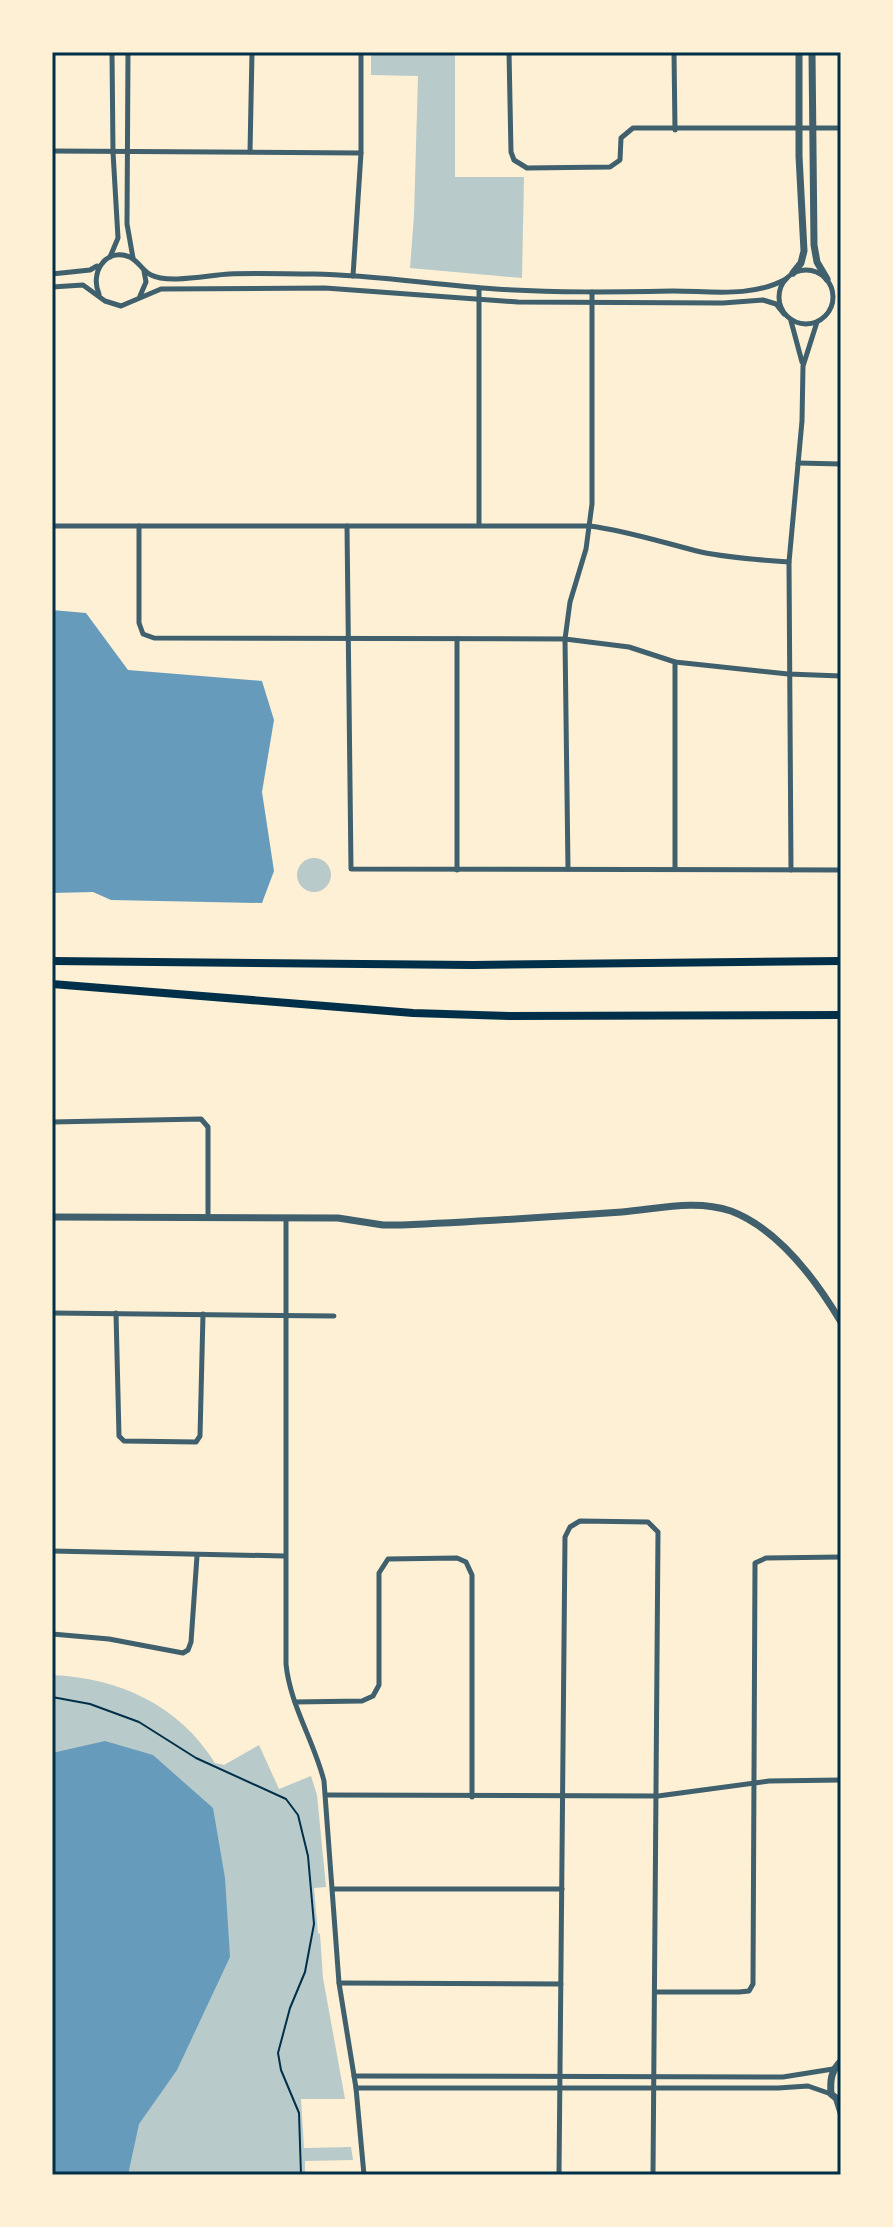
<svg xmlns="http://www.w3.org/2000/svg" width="893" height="2227" font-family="Jost,sans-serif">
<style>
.green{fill:#b9caca}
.water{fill:#669bbc}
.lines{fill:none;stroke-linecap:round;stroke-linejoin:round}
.path{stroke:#003049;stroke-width:2}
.minor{stroke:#3f606c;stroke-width:5}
.tertiary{stroke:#3f606c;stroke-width:7}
.primary{stroke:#003049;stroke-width:8}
.neatline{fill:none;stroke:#003049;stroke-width:3}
</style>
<rect width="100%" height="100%" fill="#fdf0d5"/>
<g class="green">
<polygon points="371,52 455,52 455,177 524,177 522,278 410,268 414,216 418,76 371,75"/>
<circle cx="314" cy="875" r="17"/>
<path d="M52,1675C119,1678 179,1705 215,1763L224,1765L259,1745L279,1789L311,1776L317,1795L326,1887L314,1888L318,1933L320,1934L323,1978L345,2099H301L304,2148L351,2147L353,2160L305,2161V2175H52Z"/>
</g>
<g class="water">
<polygon points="52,610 86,613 128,670 262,681 274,720 262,792 274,871 262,903 111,900 93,892 52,893"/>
<polygon points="105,1741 153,1755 213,1808 225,1878 230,1957 177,2070 139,2124 128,2175 52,2175 52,1753"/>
</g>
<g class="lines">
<polyline class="path" points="52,1697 90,1704 139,1722 196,1758 286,1799 298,1815 308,1856 314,1924 305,1972 290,2008 278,2053 281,2070 299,2113 301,2175"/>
<g class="minor">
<polyline points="128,52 127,224 133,258"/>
<polyline points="509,52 511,152 514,160 527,168 610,167 620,160 621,138 633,128 841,128"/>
<polyline points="674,52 675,130"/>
<polyline points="52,151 361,153"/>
<polyline points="250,152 252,52"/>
<polyline points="110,257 118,238 113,152 112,52"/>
<circle cx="806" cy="297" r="27"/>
<polyline points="52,274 90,270 97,266"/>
<polyline points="353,276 361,153 361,52"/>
<polyline points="52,287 83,285 105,301 121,306 161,289 325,288 518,302 723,303 763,300 776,304 784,314"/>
<polyline points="479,288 479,525"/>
<path d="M99,294C90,274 104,249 127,256C138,259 141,270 151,275C168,284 209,275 229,274C257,273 286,274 314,274C375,275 435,285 496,289C555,293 614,292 673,291C710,291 752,298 786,279"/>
<polyline points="140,296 146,282 144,271"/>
<polyline points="791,321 802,362"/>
<polyline points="798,463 841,464"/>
<path d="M52,526H590C628,531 664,543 701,552C730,558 759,560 789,562"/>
<polyline points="139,526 139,623 143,634 154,638 565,639 629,647 675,662 788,674 841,676"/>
<polyline points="347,526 351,869 841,870"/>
<polyline points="457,639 457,870"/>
<polyline points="675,662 675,869"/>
<polyline points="568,869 565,639 570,602 586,549 592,504 592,292"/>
<polyline points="791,870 789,562 802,421 803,366 817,322"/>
<polyline points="52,1122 201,1119 208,1127 208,1218"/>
<path d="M286,1218V1664C290,1705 314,1741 324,1781L339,1983L356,2088L364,2175"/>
<polyline points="52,1313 334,1316"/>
<polyline points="116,1313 119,1436 124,1441 196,1442 200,1436 203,1314"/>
<polyline points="52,1551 285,1556"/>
<polyline points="52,1634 109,1639 183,1653 188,1650 191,1642 197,1556"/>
<polyline points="295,1702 362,1701 373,1696 379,1685 379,1573 388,1559 457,1558 466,1562 472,1575 472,1797"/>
<polyline points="326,1795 658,1796 769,1781 841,1780"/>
<polyline points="334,1889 562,1889"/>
<polyline points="339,1983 561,1984"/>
<polyline points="655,1992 739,1992 749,1991 753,1984 755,1563 766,1558 841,1557"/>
<polyline points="354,2076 783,2077 833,2069"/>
<polyline points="356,2088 778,2088 808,2086 831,2094"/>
<polyline points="559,2175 565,1537 570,1527 580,1521 648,1522 658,1532 653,2175"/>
</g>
<g class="tertiary">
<polyline points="812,52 814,245 817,262 827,279"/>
<polyline points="793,273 801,263 804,251 799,156 799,52"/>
<path d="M52,1217L338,1218L383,1225H402C476,1222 549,1217 622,1212C658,1209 695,1199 731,1211C778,1229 816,1280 841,1322"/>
<path d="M841,2061C831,2071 830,2080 831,2094L841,2102"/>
<polyline points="837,2100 841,2113"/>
</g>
<g class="primary">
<polyline points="52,961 473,965 841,961"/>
<polyline points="52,984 413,1013 509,1016 841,1015"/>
</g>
</g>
<rect width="893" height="2227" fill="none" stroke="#fdf0d5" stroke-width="108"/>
<rect x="54" y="54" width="785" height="2119" class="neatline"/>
</svg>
